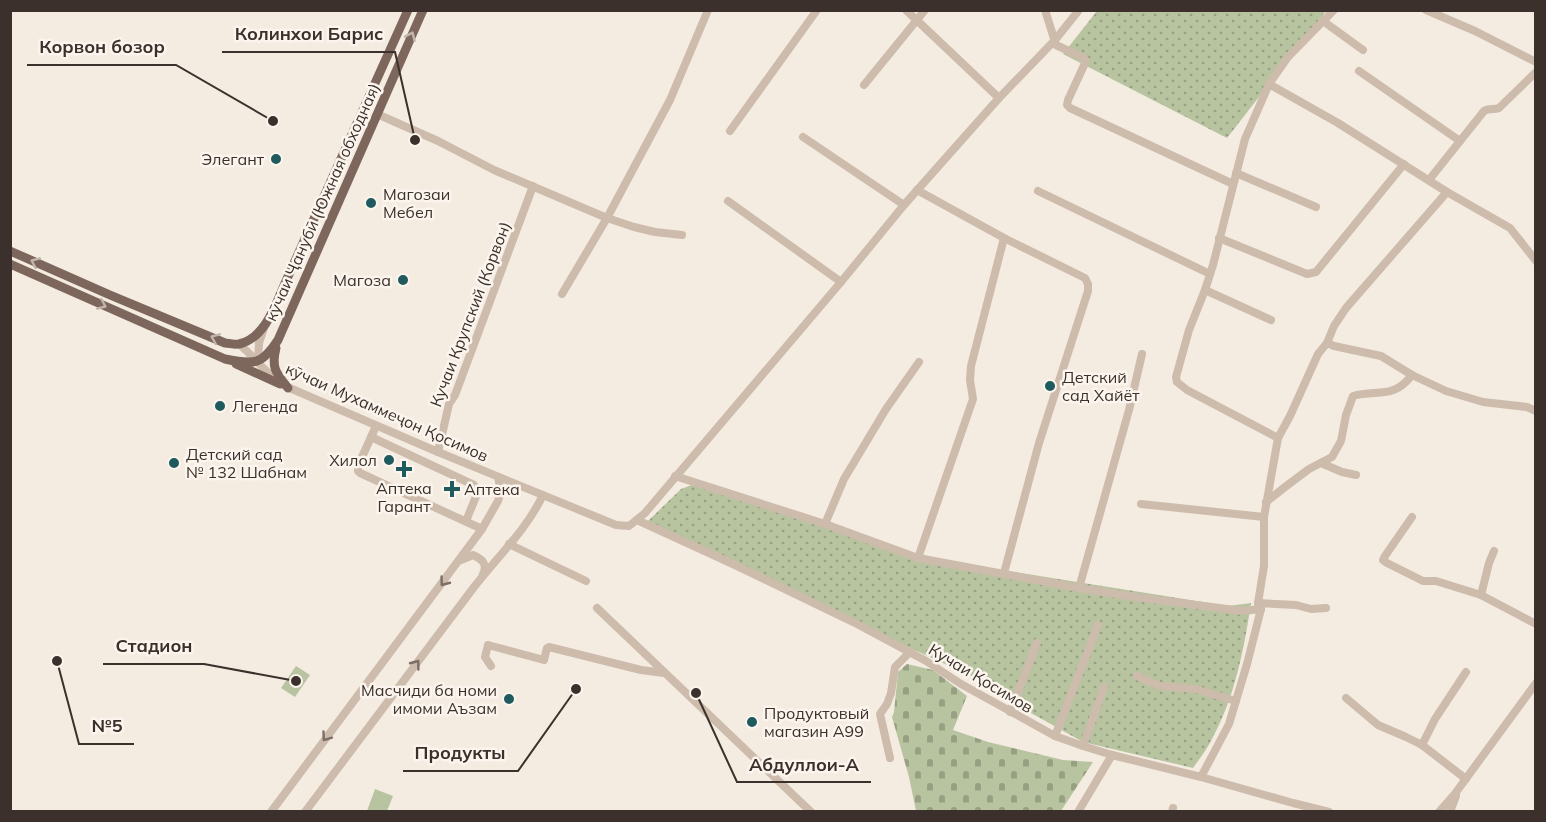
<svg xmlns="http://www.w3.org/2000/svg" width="1546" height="822" font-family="Mulish,sans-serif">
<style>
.green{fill:url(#green-dots)}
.cemetery{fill:url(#cemetery-stones)}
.pitch{fill:#b8c4a0}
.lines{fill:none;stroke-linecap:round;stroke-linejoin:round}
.minor{stroke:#cdbbac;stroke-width:8}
.major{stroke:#7d675c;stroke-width:9}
.oneway{stroke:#c2b5ac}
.oneway2{stroke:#7d6f65}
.poi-dot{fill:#1f5a5e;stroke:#fbf5ee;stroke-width:2}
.labels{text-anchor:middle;stroke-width:5;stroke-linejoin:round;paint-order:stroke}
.poi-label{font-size:16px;fill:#3b302b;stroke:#fbf5ee;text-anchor:start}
.street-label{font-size:16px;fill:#3b302b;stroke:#fbf5ee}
.leader{fill:none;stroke:#3b302b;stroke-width:2}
.callout-dot{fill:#3b302b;stroke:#fbf5ee;stroke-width:2}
.callout-label{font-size:18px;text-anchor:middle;font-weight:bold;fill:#3b302b;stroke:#fbf5ee;stroke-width:5;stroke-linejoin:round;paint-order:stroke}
</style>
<defs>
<pattern id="green-dots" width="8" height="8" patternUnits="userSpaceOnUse" patternTransform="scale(1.5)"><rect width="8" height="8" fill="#b8c4a0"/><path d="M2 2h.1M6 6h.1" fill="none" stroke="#97a083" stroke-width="1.8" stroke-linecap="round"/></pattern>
<pattern id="cemetery-stones" width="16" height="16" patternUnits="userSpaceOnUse" patternTransform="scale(1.5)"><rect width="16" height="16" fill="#b8c4a0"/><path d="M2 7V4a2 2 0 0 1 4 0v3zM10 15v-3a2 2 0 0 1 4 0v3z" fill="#97a083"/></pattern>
</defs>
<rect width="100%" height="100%" fill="#f4ebe1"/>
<g class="green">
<polygon points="1097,11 1326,11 1227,138 1063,54"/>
<path d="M697,483L915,556L1228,606L1251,603C1244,649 1235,696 1213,737C1208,748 1200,758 1193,768L1083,742L1022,708L996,687L859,625L647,522L681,489Z"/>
</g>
<polygon class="cemetery" points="907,664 933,670 967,696 953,730 988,742 1063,760 1093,762 1061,811 916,811 909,777 892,717 894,712 898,672"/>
<g class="pitch">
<polygon points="296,666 310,675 295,697 281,688"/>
<polygon points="375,789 393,796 387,811 367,811"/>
</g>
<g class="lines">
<g class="minor">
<polyline points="906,10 999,98"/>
<polyline points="1045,10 1056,45 1084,58 1086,61 1068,100 1067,105 1070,108 1233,184"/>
<polyline points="1426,10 1475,31 1536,62"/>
<polyline points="1323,21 1363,50"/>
<polyline points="1359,71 1460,141"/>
<polyline points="1269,84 1338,123 1447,192 1510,228 1536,261"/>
<polyline points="864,85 925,10"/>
<polyline points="377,114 438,141 494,170 607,218 634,227 655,232 682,235"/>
<polyline points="730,131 817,10"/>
<polyline points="803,137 904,205"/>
<polyline points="1236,173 1316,207"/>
<path d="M1429,180L1484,111C1489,108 1494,110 1499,108L1536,72"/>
<polyline points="917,190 1004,238 1085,278 1088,284 1088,291 1039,443 1004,573"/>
<polyline points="1038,191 1210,274"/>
<polyline points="728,201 841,282"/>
<polyline points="1219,238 1307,274 1316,272 1404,164"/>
<polyline points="1205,290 1271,320"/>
<polyline points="562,294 607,218 670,100 708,10"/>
<polyline points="1327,343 1334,346 1381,356 1412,375 1446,391 1483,402 1527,407 1536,411"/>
<path d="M239,344C252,355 262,368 275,379"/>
<polyline points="258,361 259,343 264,328"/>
<polyline points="285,386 438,452 616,525 629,526 645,513 841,282 904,205 999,98 1055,40 1079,10"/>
<polyline points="376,426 358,466 358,471 360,473 482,529"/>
<polyline points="371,437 474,485 477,494 466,521"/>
<polyline points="1278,438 1187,390 1177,382 1176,377 1189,330 1205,290 1213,265 1245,139 1269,84 1288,57 1334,10"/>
<polyline points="438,452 449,404 455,395 533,186"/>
<polyline points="1321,463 1342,472 1356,475"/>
<polyline points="675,476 825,524 918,558 1079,588 1135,597 1242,611 1261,609"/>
<path d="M1266,502L1285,487L1309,469L1332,457L1341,441L1346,415L1353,396C1377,389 1393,400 1412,375"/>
<polyline points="1141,504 1264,517"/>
<polyline points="1412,517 1385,556 1383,560 1387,563 1423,581 1436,581 1481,595 1536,624"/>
<polyline points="637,520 735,565 859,625 926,661 961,684 1055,736 1083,746 1112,755 1201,777 1293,803 1329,812"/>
<polyline points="825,524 844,479 886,409 919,362"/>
<polyline points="509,544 586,581"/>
<polyline points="918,558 973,399 970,380 971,366 1004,238"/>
<path d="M461,560L473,555C482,559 488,564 483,574"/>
<polyline points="1079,588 1129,410 1142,354"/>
<polyline points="1481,595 1489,563 1494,551"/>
<polyline points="1258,603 1296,605 1311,609 1326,608"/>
<polyline points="597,608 811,812"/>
<polyline points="491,666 485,657 488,645 544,660 547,648 549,647 641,670 664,673"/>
<polyline points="1137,676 1160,686 1195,689 1236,701"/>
<polyline points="1346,698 1378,725 1406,737 1422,745 1466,779"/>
<polyline points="1010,712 1037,643"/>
<polyline points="1055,736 1098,625"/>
<polyline points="1422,745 1435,719 1466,672"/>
<polyline points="1083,746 1104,687"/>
<polyline points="890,758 880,714 887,704 891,693 895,667 910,652"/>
<polyline points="1201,777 1229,724 1247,664 1261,609 1258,603 1264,566 1264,517 1278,438 1290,416 1318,354 1327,343 1334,326 1346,308 1447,192"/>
<polyline points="271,812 482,529 498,501 501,492 498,477"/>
<path d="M305,812C361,738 416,664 471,591C495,559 526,531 543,495"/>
<polyline points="1078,812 1112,755"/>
<polyline points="1172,812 1173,808"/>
<polyline points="1439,812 1454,795 1536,683"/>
<polyline points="1452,812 1451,809 1456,796"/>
</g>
<g class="major">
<path d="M10,251L110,295L225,343C229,343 235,345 239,344C266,338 276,303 286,281L408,10"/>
<path d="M10,264L225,359C254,365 262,365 278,340L423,10"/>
<path d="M276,348C271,368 276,373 288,388"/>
<polyline points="236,364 280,384"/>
</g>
</g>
<defs><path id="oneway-chevron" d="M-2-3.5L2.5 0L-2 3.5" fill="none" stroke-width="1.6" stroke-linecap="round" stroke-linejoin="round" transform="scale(1.5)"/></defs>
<g class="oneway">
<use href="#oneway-chevron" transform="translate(411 36) rotate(-66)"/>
<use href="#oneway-chevron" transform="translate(35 262) rotate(-156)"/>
<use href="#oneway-chevron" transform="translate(102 305) rotate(24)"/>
<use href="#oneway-chevron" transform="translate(215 338) rotate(-157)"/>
</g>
<g class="oneway2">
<use href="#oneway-chevron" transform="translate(444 582) rotate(127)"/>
<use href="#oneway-chevron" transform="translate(416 664) rotate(-53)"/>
<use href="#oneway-chevron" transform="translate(326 737) rotate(126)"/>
</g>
<g class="poi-dot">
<circle cx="276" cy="159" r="6"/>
<circle cx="371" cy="203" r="6"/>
<circle cx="403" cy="280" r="6"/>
<circle cx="1050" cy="386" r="6"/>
<circle cx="220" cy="406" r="6"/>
<circle cx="389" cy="460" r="6"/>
<circle cx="174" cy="463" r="6"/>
<path d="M401 460h6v6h6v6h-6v6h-6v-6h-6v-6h6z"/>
<path d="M449 480h6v6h6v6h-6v6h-6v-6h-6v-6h6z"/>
<circle cx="509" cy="699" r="6"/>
<circle cx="752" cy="722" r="6"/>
</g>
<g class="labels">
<g class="poi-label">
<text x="264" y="165" text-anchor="end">Элегант</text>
<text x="383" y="200">Магозаи<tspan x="383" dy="18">Мебел</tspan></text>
<text x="391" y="286" text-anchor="end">Магоза</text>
<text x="1062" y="383">Детский<tspan x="1062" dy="18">сад Хайёт</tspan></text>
<text x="232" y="412">Легенда</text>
<text x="186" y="460">Детский сад<tspan x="186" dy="18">№ 132 Шабнам</tspan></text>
<text x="377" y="466" text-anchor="end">Хилол</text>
<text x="404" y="494" text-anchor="middle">Аптека<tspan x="404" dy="18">Гарант</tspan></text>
<text x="464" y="495">Аптека</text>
<text x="497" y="696" text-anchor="end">Масчиди ба номи<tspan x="497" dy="18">имоми Аъзам</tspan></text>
<text x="764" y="719">Продуктовый<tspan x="764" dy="18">магазин А99</tspan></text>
</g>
<g class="street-label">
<text transform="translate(322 202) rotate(-66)" y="6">кӯчаи Ҷанубӣ (Южная обходная)</text>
<text transform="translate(470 314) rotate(-69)" y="6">Кучаи Крупский (Корвон)</text>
<text transform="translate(387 412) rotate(24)" y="6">кӯчаи Мухаммеҷон Қосимов</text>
<text transform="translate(981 678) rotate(31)" y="6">Кучаи Қосимов</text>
</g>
</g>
<path class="leader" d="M415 140L395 52H222M273 121L176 65H27M296 681L204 664H103M57 661L79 744H134M576 689L518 771H403M696 693L737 782H871"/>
<g class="callout-dot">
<circle cx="415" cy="140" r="6"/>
<circle cx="273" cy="121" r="6"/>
<circle cx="296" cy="681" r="6"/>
<circle cx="57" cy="661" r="6"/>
<circle cx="576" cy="689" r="6"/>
<circle cx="696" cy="693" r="6"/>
</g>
<g class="callout-label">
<text x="309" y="40">Колинхои Барис</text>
<text x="102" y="53">Корвон бозор</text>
<text x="154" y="652">Стадион</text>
<text x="107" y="732">№5</text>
<text x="460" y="759">Продукты</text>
<text x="804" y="771">Абдуллои-А</text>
</g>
<rect width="1546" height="822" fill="none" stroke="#3b302b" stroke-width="24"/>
</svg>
